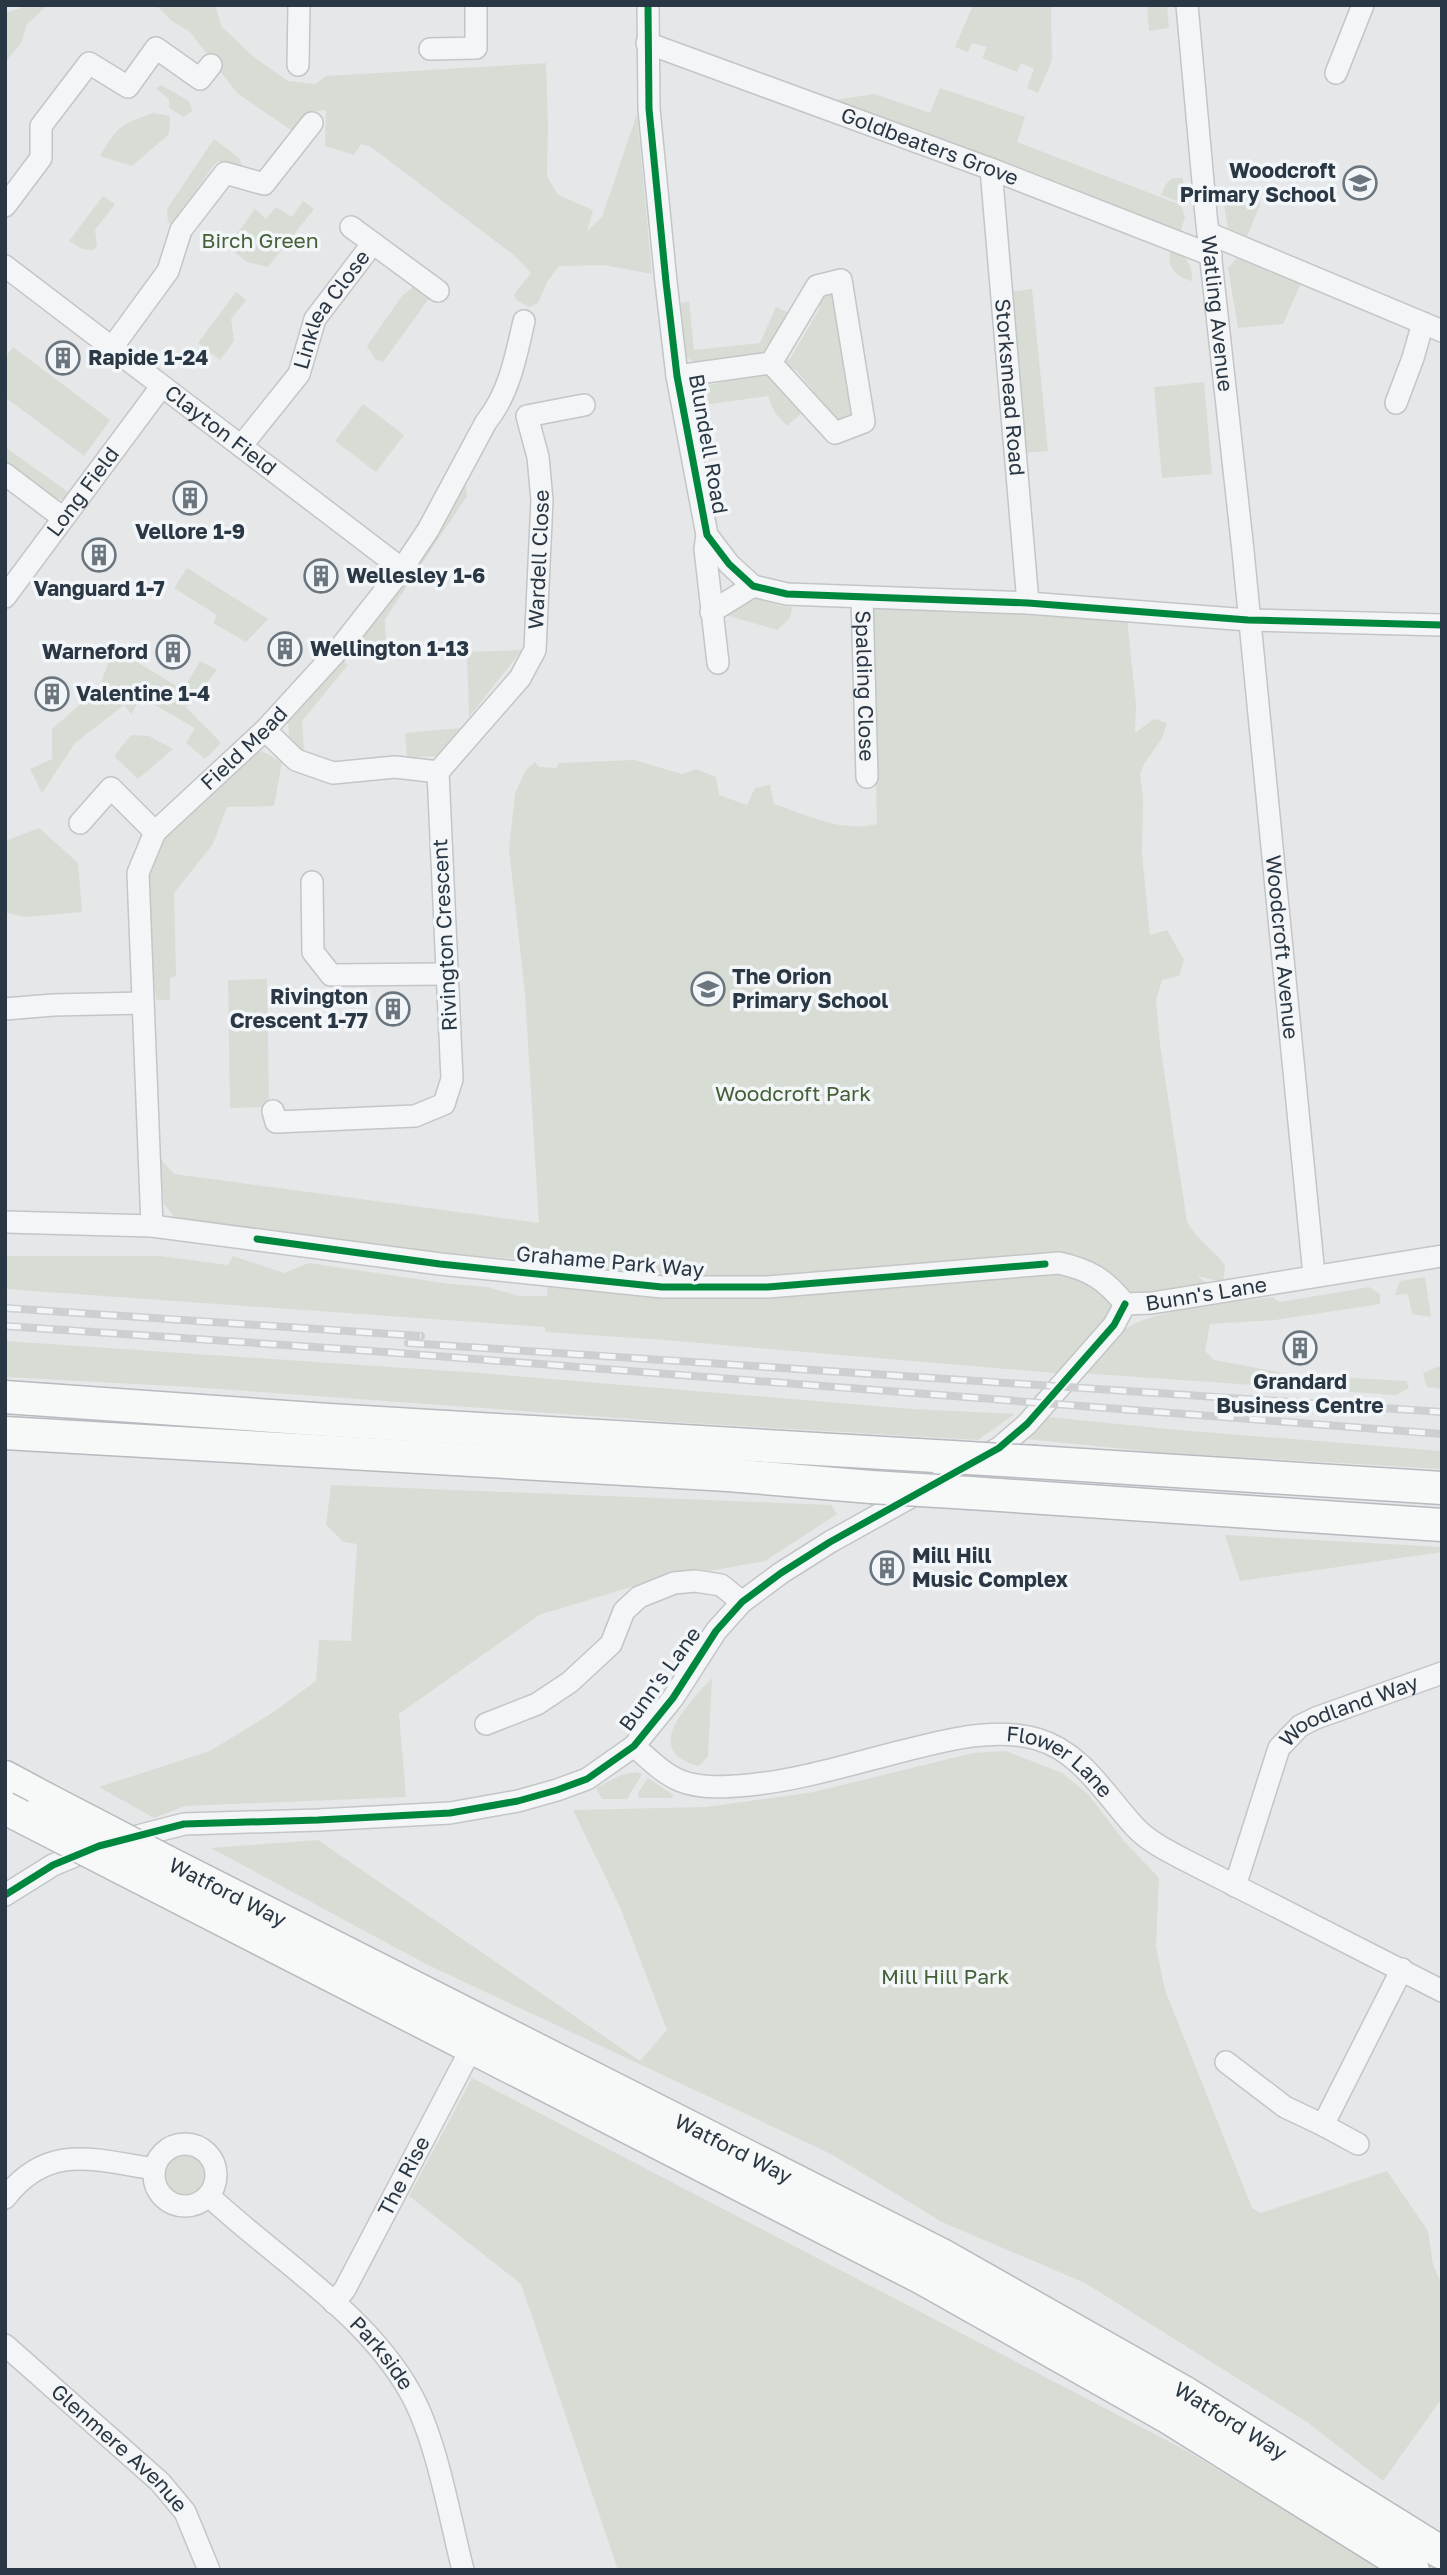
<svg xmlns="http://www.w3.org/2000/svg" width="1447" height="2575" font-family="'Golos Text',sans-serif">
<style>
.green{fill:#d7ddd5}
.lines{fill:none;stroke-linecap:round;stroke-linejoin:round}
.minor-casing{stroke:#c3c5c7;stroke-width:24}
.highway-casing{stroke:#b7babe;stroke-width:35}
.minor{stroke:#f4f5f6;stroke-width:21}
.highway{stroke:#f7f8f8;stroke-width:32}
.rail-casing{stroke:#cdcfd1;stroke-width:8}
.rail{stroke:#f3f6f8;stroke-width:5;stroke-dasharray:16;stroke-linecap:butt}
.highway-bridge-casing{stroke:#b7babe;stroke-width:35;stroke-linecap:butt}
.highway-bridge{stroke:#f7f8f8;stroke-width:32}
.cycleway-casing{stroke:#f3f6f8;stroke-width:11}
.cycleway{stroke:#00873e;stroke-width:7}
.labels{text-anchor:middle;stroke-width:7;stroke-linejoin:round;paint-order:stroke}
.street-label{font-size:21px;fill:#2a3744;stroke:#f3f6f8}
.poi-label{font-size:21px;font-weight:bold;fill:#2a3744;stroke:#f3f6f8;text-anchor:start}
.park-label{font-size:21px;fill:#456037;stroke:#f3f6f8}
</style>
<rect width="100%" height="100%" fill="#e5e7e9"/>
<g class="green">
<polygon points="24,5 48,5 27,24 21,43 5,62 5,13 22,8"/>
<polygon points="156,5 215,5 222,27 255,58 288,81 315,84 326,76 546,63 548,126 547,176 558,195 593,210 587,231 602,217 637,114 652,274 604,265 559,266 547,282 538,303 529,307 516,300 514,294 531,273 515,256 371,147 361,144 354,155 325,146 326,110 313,112 291,130 237,93 190,32 172,21"/>
<polygon points="973,5 1051,5 1052,60 1038,93 1027,88 1034,69 1021,63 1017,72 982,58 987,47 972,43 968,52 955,47"/>
<polygon points="1147,5 1167,5 1169,28 1149,31"/>
<polygon points="161,85 189,101 192,111 184,117 169,108 169,99 156,88"/>
<polygon points="940,88 1025,117 1017,142 1181,205 1185,217 1180,232 959,145 834,100 875,94 930,113"/>
<path d="M153,113L170,116L169,134L132,166L100,156C117,126 122,124 153,113Z"/>
<polygon points="214,139 239,158 244,170 218,161 212,167 174,227 168,222 167,209"/>
<polygon points="1173,178 1183,178 1184,193 1177,201 1161,195 1166,184"/>
<polygon points="1222,193 1258,194 1260,205 1247,236 1228,228"/>
<polygon points="103,196 115,204 95,230 97,245 94,250 82,249 69,241"/>
<polygon points="303,201 314,209 268,267 247,262 233,251 233,239 255,209 266,219 276,207 292,217"/>
<path d="M1171,248C1186,255 1192,264 1192,281C1174,277 1166,266 1171,248Z"/>
<polygon points="1237,258 1301,283 1283,324 1238,328 1228,268"/>
<polygon points="417,284 430,297 383,362 375,359 367,346 402,296"/>
<polygon points="828,289 839,295 835,311 848,396 857,403 857,415 838,423 827,418 829,410 796,370 781,364 790,359 820,308 815,303"/>
<polygon points="1032,289 1048,451 1024,453 1009,292"/>
<polygon points="236,292 246,300 231,319 234,341 220,360 198,343"/>
<polygon points="689,301 694,350 760,343 776,307 792,314 771,354 699,366 686,357 681,303"/>
<polygon points="13,347 110,420 84,456 5,397 5,358"/>
<polygon points="769,372 804,411 787,426 775,413 768,396 703,405 705,433 698,434 694,396 700,387"/>
<polygon points="1204,382 1212,474 1162,478 1154,387"/>
<polygon points="363,404 404,435 376,472 335,441"/>
<polygon points="5,447 71,494 67,500 48,498 5,466"/>
<polygon points="464,475 467,496 385,619 386,644 364,644 355,656 348,651"/>
<polygon points="187,568 268,619 246,642 213,623 217,615 174,588"/>
<polygon points="753,596 781,606 792,607 790,618 777,630 726,615"/>
<path d="M871,596L1127,619L1136,704L1135,733L1154,719L1167,723L1162,738L1144,764L1140,774L1143,799L1142,854L1150,935L1167,930L1184,960L1179,976L1162,980L1156,1000L1160,1044L1187,1222C1197,1240 1212,1249 1225,1265L1223,1282L1197,1276L1218,1292L1125,1304L1065,1374L665,1340L545,1332V1327L5,1289V1256H160L228,1265L233,1256L284,1273L309,1263L450,1284L487,1287L519,1296H547L548,1261L439,1253L176,1219L164,1204L158,1156L174,1174L539,1223L525,994L509,849L515,794L525,771L535,762L539,767L556,768L559,763L634,760L682,774L696,769L716,777L719,795L747,805L755,788L770,785L774,804C807,815 842,833 877,824Z"/>
<polygon points="114,648 183,690 200,661 217,670 186,707 221,743 205,759 186,743 195,728 141,697 131,714 124,705 75,743 42,793 30,769 52,759 52,729 99,688"/>
<polygon points="522,650 469,717 467,652"/>
<polygon points="341,659 348,665 302,721 304,753 289,738 288,720"/>
<polygon points="460,728 436,756 407,758 405,733"/>
<polygon points="131,735 149,736 173,749 138,779 114,756"/>
<polygon points="258,749 282,762 274,806 227,807 213,844 174,893 176,976 170,978 170,1000 156,1000 145,879 166,835"/>
<polygon points="39,828 78,863 82,912 27,917 5,913 5,841"/>
<polygon points="267,979 269,1107 230,1108 228,980"/>
<polygon points="1425,1277 1431,1317 1412,1314 1408,1294 1395,1295 1400,1281"/>
<path d="M1369,1287L1380,1294V1304L1275,1320L1210,1324L1205,1351L1214,1360L1289,1374L1406,1381L1409,1388L1396,1395L1080,1373C1092,1360 1104,1346 1118,1334C1149,1308 1231,1303 1272,1297L1280,1302Z"/>
<polygon points="5,1341 479,1373 913,1409 1015,1414 978,1440 674,1422 192,1387 5,1377"/>
<polygon points="1442,1365 1442,1389 1427,1387 1423,1373"/>
<polygon points="1049,1417 1167,1429 1442,1451 1442,1469 1154,1452 1027,1439"/>
<polygon points="331,1485 831,1505 837,1514 765,1561 647,1582 539,1615 399,1714 406,1797 185,1806 154,1818 99,1787 210,1751 272,1713 316,1681 319,1640 351,1641 357,1544 344,1542 326,1525"/>
<polygon points="1225,1535 1442,1547 1442,1552 1240,1581"/>
<path d="M712,1678L708,1756L699,1766C639,1750 690,1703 712,1678Z"/>
<polygon points="1006,1751 1062,1773 1088,1794 1124,1841 1159,1878 1156,1946 1165,1990 1252,2208 1261,2213 1387,2171 1428,2231 1433,2265 1442,2285 1442,2398 1383,2481 1307,2422 1085,2283 942,2222 831,2154 426,1964 211,1848 318,1840 640,2061 667,2030 620,1907 573,1810 706,1807 814,1792 973,1753"/>
<polygon points="636,1772 642,1774 627,1799 602,1799 596,1788 621,1775"/>
<polygon points="648,1778 673,1795 672,1798 639,1798 638,1793"/>
<polygon points="472,2078 1187,2451 1383,2570 618,2570 521,2284 409,2196"/>
<circle cx="185" cy="2176" r="26"/>
</g>
<g class="lines">
<defs>
<g id="minor">
<polyline points="648,5 649,109 666,282 677,376 707,535 729,564 753,586 787,594 1028,603 1248,620 1442,625"/>
<path id="s1" d="M1187,5L1206,215L1243,551L1314,1275"/>
<path id="s2" d="M647,43L991,169L1211,255"/>
<polyline points="430,49 476,48 476,5"/>
<polyline points="298,65 299,5"/>
<polyline points="1336,73 1363,5"/>
<path id="s3" d="M991,169L1028,603"/>
<polyline points="5,206 41,158 41,126 89,63 128,87 156,48 200,79 211,65"/>
<polyline points="351,227 438,291"/>
<polyline points="1208,233 1442,331"/>
<path id="s4" d="M5,266L402,569"/>
<polyline points="111,349 168,271 181,230 225,173 264,184 312,123"/>
<polyline points="677,376 771,363 817,286 841,280 864,422 835,433 771,363"/>
<polyline points="1396,403 1413,358 1423,323"/>
<path id="s5" d="M242,445L299,374L315,319L373,243"/>
<polyline points="5,474 63,518"/>
<polyline points="707,535 705,549 718,663"/>
<path id="s6" d="M5,597L161,387"/>
<path id="s7" d="M862,597L867,777"/>
<polyline points="711,612 753,586"/>
<polyline points="265,730 296,760 333,773 395,767 438,772"/>
<path id="s8" d="M438,772L520,678L535,650L542,500L538,457L527,416L584,405"/>
<polyline points="80,823 111,788 155,832"/>
<polyline points="312,882 313,952 331,975 446,974"/>
<polyline points="5,1009 53,1005 143,1003"/>
<polyline points="273,1111 276,1122 415,1116 444,1104 452,1079 438,772"/>
<path d="M5,1222L152,1226L440,1264L662,1287H768L1059,1263C1090,1270 1105,1279 1125,1304"/>
<path id="s9" d="M152,1226L138,873L155,832L265,730L339,649L402,569L428,530L486,422C509,394 516,356 524,321"/>
<path id="s10" d="M1125,1304L1152,1303L1442,1256"/>
<polyline points="486,1724 537,1704 570,1682 611,1644 624,1611 639,1597 674,1583 695,1581 721,1585 742,1602"/>
<path id="s11" d="M634,1746C648,1758 663,1774 681,1781C701,1789 728,1787 749,1785C799,1780 847,1765 895,1753C940,1742 991,1726 1037,1739C1082,1752 1105,1795 1135,1827C1148,1841 1166,1850 1183,1859L1442,1991"/>
<path id="s12" d="M1235,1886L1279,1748L1300,1726L1316,1718L1442,1673"/>
<polyline points="5,1895 53,1865 99,1846 184,1824 318,1820 450,1813 518,1801 557,1790 587,1779 634,1746 673,1698 716,1631 742,1602 781,1573 830,1542 999,1448 1027,1424 1114,1325 1125,1304"/>
<polyline points="1226,2062 1285,2107 1323,2125 1402,1969"/>
<polyline points="1323,2125 1358,2144"/>
<circle cx="185" cy="2175" r="31"/>
<path id="s13" d="M209,2196C274,2257 366,2313 410,2392C437,2440 449,2515 463,2570"/>
<path d="M5,2198C48,2142 95,2160 154,2169"/>
<path id="s14" d="M334,2303L345,2289L472,2047"/>
<path id="s15" d="M5,2345L160,2482L185,2512L209,2570"/>
</g>
<g id="highway">
<polyline points="5,1397 329,1420 952,1457"/>
<polyline points="5,1433 728,1475 871,1487"/>
<polyline points="1035,1462 1442,1488"/>
<polyline points="970,1493 1442,1525"/>
<polyline points="5,1777 44,1798"/>
<path id="s16" d="M165,1861L940,2254L1187,2394L1442,2553"/>
<polyline points="151,1883 924,2279 1166,2416 1413,2570"/>
</g>
</defs>
<use href="#minor" class="minor-casing"/>
<use href="#highway" class="highway-casing"/>
<use href="#minor" class="minor"/>
<use href="#highway" class="highway"/>
<defs>
<g id="rail">
<polyline points="5,1308 421,1336"/>
<polyline points="5,1326 372,1351 1442,1434"/>
<polyline points="408,1343 1442,1412"/>
</g>
</defs>
<use href="#rail" class="rail-casing"/>
<use href="#rail" class="rail"/>
<defs>
<g id="highway-bridge">
<polyline points="952,1457 1035,1462"/>
<polyline points="871,1487 970,1493"/>
<polyline points="44,1798 165,1861"/>
<polyline points="5,1808 151,1883"/>
</g>
</defs>
<use href="#highway-bridge" class="highway-bridge-casing"/>
<use href="#highway-bridge" class="highway-bridge"/>
<defs>
<g id="cycleway">
<polyline points="648,5 649,109 666,282 677,376 707,535 729,564 753,586 787,594 1028,603 1248,620 1442,625"/>
<polyline points="257,1239 440,1264 662,1287 768,1287 1045,1264"/>
<polyline points="5,1895 53,1865 99,1846 184,1824 318,1820 450,1813 518,1801 557,1790 587,1779 634,1746 673,1698 716,1631 742,1602 781,1573 830,1542 999,1448 1027,1424 1114,1325 1125,1304"/>
</g>
</defs>
<use href="#cycleway" class="cycleway-casing"/>
<use href="#cycleway" class="cycleway"/>
</g>
<defs>
<symbol id="school-ring" viewBox="-11 -11 22 22"><circle r="9.5" fill="#f3f6f8" stroke="#6b757e" stroke-width="1.5"/><path d="M0-5L7-2L0 1L-7-2ZM-4 1L0 2.5L4 1V4Q0 6-4 4Z" fill="#6b757e"/></symbol>
<symbol id="building-ring" viewBox="-11 -11 22 22"><circle r="9.5" fill="#f3f6f8" stroke="#6b757e" stroke-width="1.5"/><path d="M-4-6H4V6H1V3H-1V6H-4ZM-2.5-4.3h1.7v1.8h-1.7ZM.8-4.3h1.7v1.8H.8ZM-2.5-1h1.7V.8h-1.7ZM.8-1h1.7V.8H.8Z" fill="#6b757e"/></symbol>
</defs>
<g fill-rule="evenodd">
<use href="#school-ring" x="1341" y="164" width="38" height="38"/>
<use href="#building-ring" x="44" y="339" width="38" height="38"/>
<use href="#building-ring" x="171" y="479" width="38" height="38"/>
<use href="#building-ring" x="80" y="536" width="38" height="38"/>
<use href="#building-ring" x="302" y="557" width="38" height="38"/>
<use href="#building-ring" x="266" y="630" width="38" height="38"/>
<use href="#building-ring" x="154" y="633" width="38" height="38"/>
<use href="#building-ring" x="33" y="675" width="38" height="38"/>
<use href="#school-ring" x="689" y="970" width="38" height="38"/>
<use href="#building-ring" x="374" y="990" width="38" height="38"/>
<use href="#building-ring" x="1281" y="1329" width="38" height="38"/>
<use href="#building-ring" x="868" y="1549" width="38" height="38"/>
</g>
<g class="labels">
<g class="street-label">
<text dy="7" stroke="none"><textPath href="#s2" startOffset="301">Goldbeaters Grove</textPath></text>
<text dy="7" stroke="none"><textPath href="#s5" startOffset="164">Linklea Close</textPath></text>
<text dy="7" stroke="none"><textPath href="#s1" startOffset="310">Watling Avenue</textPath></text>
<text dy="7" stroke="none"><textPath href="#s3" startOffset="219">Storksmead Road</textPath></text>
<text dy="7" stroke="none"><textPath href="#s4" startOffset="271">Clayton Field</textPath></text>
<text transform="translate(708 444) rotate(80)" y="7">Blundell Road</text>
<text dy="7" stroke="none"><textPath href="#s6" startOffset="131">Long Field</textPath></text>
<text dy="7" stroke="none"><textPath href="#s8" startOffset="247">Wardell Close</textPath></text>
<text dy="7" stroke="none"><textPath href="#s7" startOffset="89">Spalding Close</textPath></text>
<text dy="7" stroke="none"><textPath href="#s9" startOffset="520">Field Mead</textPath></text>
<text transform="translate(445 935) rotate(-93)" y="7">Rivington Crescent</text>
<text dy="7" stroke="none"><textPath href="#s1" startOffset="947">Woodcroft Avenue</textPath></text>
<text transform="translate(610 1262) rotate(5)" y="7">Grahame Park Way</text>
<text dy="7" stroke="none"><textPath href="#s10" startOffset="82">Bunn's Lane</textPath></text>
<text transform="translate(660 1679) rotate(-54)" y="7">Bunn's Lane</text>
<text dy="7" stroke="none"><textPath href="#s12" startOffset="226">Woodland Way</textPath></text>
<text dy="7" stroke="none"><textPath href="#s11" startOffset="452">Flower Lane</textPath></text>
<text dy="7" stroke="none"><textPath href="#s16" startOffset="70">Watford Way</textPath></text>
<text dy="7" stroke="none"><textPath href="#s16" startOffset="637">Watford Way</textPath></text>
<text dy="7" stroke="none"><textPath href="#s14" startOffset="145">The Rise</textPath></text>
<text dy="7" stroke="none"><textPath href="#s13" startOffset="234">Parkside</textPath></text>
<text dy="7" stroke="none"><textPath href="#s16" startOffset="1204">Watford Way</textPath></text>
<text dy="7" stroke="none"><textPath href="#s15" startOffset="154">Glenmere Avenue</textPath></text>
</g>
<g class="poi-label">
<text x="1336" y="178" text-anchor="end">Woodcroft<tspan x="1336" dy="24">Primary School</tspan></text>
<text x="88" y="365">Rapide 1-24</text>
<text x="190" y="539" text-anchor="middle">Vellore 1-9</text>
<text x="346" y="583">Wellesley 1-6</text>
<text x="99" y="596" text-anchor="middle">Vanguard 1-7</text>
<text x="310" y="656">Wellington 1-13</text>
<text x="148" y="659" text-anchor="end">Warneford</text>
<text x="76" y="701">Valentine 1-4</text>
<text x="732" y="984">The Orion<tspan x="732" dy="24">Primary School</tspan></text>
<text x="368" y="1004" text-anchor="end">Rivington<tspan x="368" dy="24">Crescent 1-77</tspan></text>
<text x="1300" y="1389" text-anchor="middle">Grandard<tspan x="1300" dy="24">Business Centre</tspan></text>
<text x="912" y="1563">Mill Hill<tspan x="912" dy="24">Music Complex</tspan></text>
</g>
<g class="park-label">
<text x="260" y="248">Birch Green</text>
<text x="793" y="1101">Woodcroft Park</text>
<text x="945" y="1984">Mill Hill Park</text>
</g>
</g>
<rect width="1447" height="2575" fill="none" stroke="#2a3744" stroke-width="14"/>
</svg>
